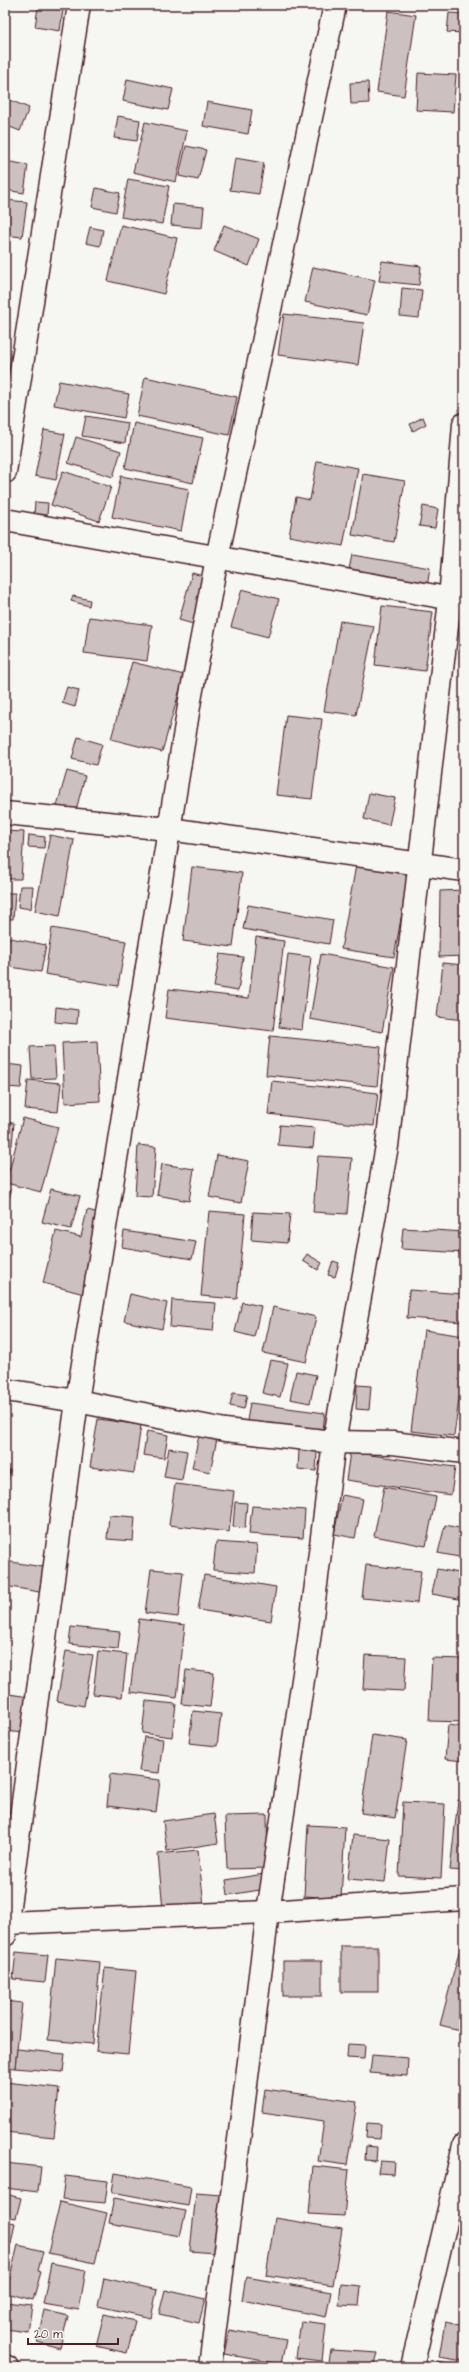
<svg xmlns="http://www.w3.org/2000/svg" width="469" height="2372" font-family="'Architects Daughter',sans-serif">
<style>
.building{fill:#ccc1c0;stroke:#4a1f2b}
.lines{fill:none;stroke-linecap:round;stroke-linejoin:round}
.minor-casing{stroke:#4a1f2b;stroke-width:25}
.minor{stroke:#f6f6f2;stroke-width:22}
</style>
<rect width="100%" height="100%" fill="#f6f6f2"/>
<filter id="ink" filterUnits="userSpaceOnUse"><feTurbulence type="fractalNoise" baseFrequency=".025" numOctaves="2"/><feDisplacementMap in="SourceGraphic" scale="8" xChannelSelector="R" yChannelSelector="G"/><feConvolveMatrix kernelMatrix="1 2 1 2 8 2 1 2 1" color-interpolation-filters="sRGB"/></filter>
<g filter="url(#ink)">
<g class="building">
<polygon points="38,7 63,10 60,31 35,27"/>
<polygon points="388,11 416,15 404,96 377,92"/>
<polygon points="449,13 464,14 463,33 447,32"/>
<polygon points="418,73 456,75 453,112 416,110"/>
<polygon points="127,79 173,89 168,110 123,101"/>
<polygon points="368,82 369,103 351,104 350,83"/>
<polygon points="5,98 29,108 20,131 5,125"/>
<polygon points="207,102 252,110 248,134 203,126"/>
<polygon points="118,116 140,120 137,141 114,138"/>
<polygon points="145,122 187,131 176,182 133,172"/>
<polygon points="186,146 206,150 198,180 179,176"/>
<polygon points="235,158 264,163 259,194 230,190"/>
<polygon points="5,161 28,165 24,193 5,190"/>
<polygon points="128,179 169,186 162,224 121,217"/>
<polygon points="96,188 120,193 116,212 92,207"/>
<polygon points="5,200 27,202 22,237 5,235"/>
<polygon points="173,204 204,207 202,228 171,225"/>
<polygon points="121,225 177,238 164,294 108,281"/>
<polygon points="224,225 259,239 249,266 214,251"/>
<polygon points="90,227 103,230 100,246 86,243"/>
<polygon points="382,261 421,266 419,285 379,281"/>
<polygon points="313,267 375,280 367,315 305,302"/>
<polygon points="402,288 422,290 419,318 400,316"/>
<polygon points="284,314 364,323 358,365 278,355"/>
<polygon points="145,377 237,397 229,435 137,416"/>
<polygon points="59,381 129,394 124,418 54,405"/>
<polygon points="86,416 128,423 125,443 82,436"/>
<polygon points="423,417 426,424 413,431 410,424"/>
<polygon points="134,423 203,438 193,483 125,468"/>
<polygon points="44,430 65,434 56,480 35,476"/>
<polygon points="76,437 121,451 113,477 68,463"/>
<polygon points="317,461 358,468 343,546 289,536 296,497 310,500"/>
<polygon points="63,471 111,487 99,521 51,505"/>
<polygon points="363,474 405,481 394,542 352,535"/>
<polygon points="121,476 189,489 181,531 112,517"/>
<polygon points="35,502 48,503 47,515 34,514"/>
<polygon points="423,506 438,509 435,528 419,526"/>
<polygon points="352,555 430,568 427,587 348,574"/>
<polygon points="192,573 210,578 197,625 179,620"/>
<polygon points="242,589 279,599 268,637 231,627"/>
<polygon points="73,596 90,600 89,606 71,601"/>
<polygon points="382,606 433,612 425,671 375,665"/>
<polygon points="89,617 152,625 147,661 84,653"/>
<polygon points="340,621 374,626 356,715 324,711"/>
<polygon points="132,662 184,675 162,752 111,739"/>
<polygon points="67,687 79,690 75,707 62,703"/>
<polygon points="464,706 464,733 460,732"/>
<polygon points="286,715 322,719 312,799 276,795"/>
<polygon points="78,737 102,744 96,765 72,759"/>
<polygon points="67,771 85,776 75,814 56,809"/>
<polygon points="369,793 395,798 389,825 364,819"/>
<polygon points="5,794 8,794 5,807"/>
<polygon points="5,831 24,832 21,879 5,879"/>
<polygon points="29,835 45,837 44,848 28,847"/>
<polygon points="50,835 74,840 60,916 35,911"/>
<polygon points="356,865 409,875 394,957 341,949"/>
<polygon points="192,867 242,873 233,947 183,941"/>
<polygon points="20,886 33,886 31,909 18,907"/>
<polygon points="464,890 463,956 439,957 440,891"/>
<polygon points="5,893 15,893 13,919 5,919"/>
<polygon points="248,905 333,920 329,944 243,929"/>
<polygon points="52,928 126,941 118,986 45,974"/>
<polygon points="5,937 46,945 41,972 5,966"/>
<polygon points="256,937 284,941 273,1031 165,1018 169,989 249,998"/>
<polygon points="220,954 243,957 238,991 214,987"/>
<polygon points="288,954 311,957 302,1030 279,1027"/>
<polygon points="321,954 394,967 382,1032 310,1019"/>
<polygon points="443,963 464,965 464,1020 437,1017"/>
<polygon points="56,1007 78,1010 77,1024 55,1022"/>
<polygon points="270,1036 381,1047 377,1086 266,1075"/>
<polygon points="97,1041 100,1101 65,1103 62,1043"/>
<polygon points="54,1046 56,1078 32,1079 30,1047"/>
<polygon points="5,1064 23,1066 21,1088 5,1087"/>
<polygon points="28,1080 61,1083 58,1112 25,1109"/>
<polygon points="272,1081 378,1093 374,1126 268,1114"/>
<polygon points="23,1118 58,1127 41,1192 6,1183"/>
<polygon points="5,1122 14,1123 12,1145 5,1144"/>
<polygon points="464,1124 464,1143 461,1143"/>
<polygon points="280,1125 315,1128 313,1148 278,1145"/>
<polygon points="138,1145 156,1147 152,1197 135,1196"/>
<polygon points="217,1155 249,1161 241,1203 209,1197"/>
<polygon points="318,1156 352,1158 347,1214 313,1212"/>
<polygon points="162,1164 194,1169 189,1201 157,1195"/>
<polygon points="51,1189 80,1196 71,1229 42,1222"/>
<polygon points="5,1190 11,1191 5,1214"/>
<polygon points="87,1210 104,1214 84,1294 43,1283 56,1231 81,1237"/>
<polygon points="209,1211 245,1214 237,1299 201,1296"/>
<polygon points="253,1212 290,1214 287,1243 251,1240"/>
<polygon points="403,1228 464,1232 464,1253 401,1249"/>
<polygon points="124,1231 196,1242 192,1259 122,1247"/>
<polygon points="307,1254 322,1263 318,1270 303,1261"/>
<polygon points="333,1261 339,1263 335,1277 328,1275"/>
<polygon points="409,1290 464,1294 464,1322 407,1318"/>
<polygon points="130,1294 167,1303 162,1329 124,1321"/>
<polygon points="172,1300 216,1303 213,1331 170,1327"/>
<polygon points="242,1302 261,1306 254,1337 235,1332"/>
<polygon points="273,1307 316,1317 306,1362 263,1353"/>
<polygon points="424,1330 464,1336 464,1362 454,1436 411,1431"/>
<polygon points="270,1360 288,1363 280,1397 262,1393"/>
<polygon points="296,1371 316,1375 310,1403 290,1399"/>
<polygon points="357,1385 371,1386 369,1410 356,1409"/>
<polygon points="233,1393 247,1395 244,1409 230,1406"/>
<polygon points="250,1403 325,1413 323,1430 247,1421"/>
<polygon points="98,1419 141,1425 134,1473 90,1467"/>
<polygon points="147,1431 168,1435 164,1458 143,1455"/>
<polygon points="200,1431 218,1434 210,1472 192,1468"/>
<polygon points="169,1448 187,1451 182,1480 164,1477"/>
<polygon points="299,1450 317,1451 316,1471 298,1469"/>
<polygon points="350,1452 455,1467 451,1495 346,1480"/>
<polygon points="5,1469 10,1470 5,1495"/>
<polygon points="175,1484 234,1491 229,1532 169,1525"/>
<polygon points="384,1487 436,1497 426,1546 374,1536"/>
<polygon points="342,1495 363,1499 355,1538 334,1534"/>
<polygon points="235,1502 247,1503 245,1528 233,1527"/>
<polygon points="252,1506 305,1510 303,1538 249,1534"/>
<polygon points="109,1515 135,1517 133,1541 107,1539"/>
<polygon points="445,1525 464,1529 464,1558 438,1553"/>
<polygon points="216,1542 257,1545 255,1573 213,1570"/>
<polygon points="5,1561 49,1568 45,1593 5,1586"/>
<polygon points="366,1565 421,1571 417,1603 362,1598"/>
<polygon points="151,1569 183,1572 178,1617 145,1613"/>
<polygon points="437,1569 464,1574 464,1600 432,1594"/>
<polygon points="204,1575 276,1587 271,1621 198,1610"/>
<polygon points="139,1619 185,1625 177,1698 130,1692"/>
<polygon points="71,1627 120,1632 118,1649 69,1644"/>
<polygon points="66,1651 93,1655 84,1706 57,1701"/>
<polygon points="98,1651 127,1654 122,1697 93,1694"/>
<polygon points="365,1655 406,1657 404,1691 363,1689"/>
<polygon points="432,1658 464,1659 464,1722 429,1721"/>
<polygon points="186,1670 214,1673 210,1707 182,1704"/>
<polygon points="9,1694 29,1697 23,1733 5,1731"/>
<polygon points="146,1701 176,1704 172,1737 142,1733"/>
<polygon points="193,1711 221,1714 217,1746 189,1743"/>
<polygon points="448,1725 464,1727 464,1761 445,1759"/>
<polygon points="372,1735 407,1740 395,1818 361,1813"/>
<polygon points="144,1737 163,1739 159,1773 139,1771"/>
<polygon points="110,1774 160,1780 156,1812 107,1806"/>
<polygon points="458,1800 464,1801 464,1871 450,1870"/>
<polygon points="403,1802 445,1804 441,1878 399,1876"/>
<polygon points="214,1814 218,1843 167,1851 163,1821"/>
<polygon points="267,1815 268,1868 227,1869 225,1816"/>
<polygon points="308,1825 345,1827 341,1898 304,1896"/>
<polygon points="353,1835 390,1839 385,1882 348,1879"/>
<polygon points="198,1850 204,1906 163,1910 158,1854"/>
<polygon points="264,1874 266,1889 228,1895 226,1880"/>
<polygon points="464,1933 464,2031 440,2025"/>
<rect x="341" y="1946" width="37" height="46"/>
<polygon points="16,1952 48,1955 45,1982 13,1979"/>
<polygon points="56,1958 100,1962 93,2044 48,2040"/>
<rect x="283" y="1961" width="39" height="35"/>
<polygon points="105,1968 136,1971 128,2054 96,2051"/>
<polygon points="5,2001 22,2003 15,2068 5,2067"/>
<polygon points="348,2044 365,2045 364,2059 347,2058"/>
<polygon points="17,2049 65,2054 63,2072 15,2068"/>
<polygon points="372,2055 408,2058 407,2076 370,2073"/>
<polygon points="5,2082 59,2088 54,2137 5,2132"/>
<polygon points="265,2089 357,2102 347,2165 318,2161 324,2121 262,2112"/>
<polygon points="367,2123 381,2124 380,2139 366,2138"/>
<polygon points="366,2146 377,2147 376,2161 365,2160"/>
<polygon points="380,2161 395,2162 394,2174 378,2173"/>
<polygon points="5,2163 41,2167 38,2192 5,2188"/>
<polygon points="313,2166 349,2170 344,2216 309,2214"/>
<polygon points="115,2173 191,2187 188,2206 112,2192"/>
<polygon points="65,2176 108,2181 105,2203 62,2199"/>
<polygon points="196,2193 221,2195 214,2253 190,2251"/>
<polygon points="5,2194 21,2198 16,2218 5,2216"/>
<polygon points="114,2198 186,2211 180,2236 109,2223"/>
<polygon points="60,2202 107,2213 95,2263 48,2253"/>
<polygon points="275,2218 342,2229 333,2285 266,2275"/>
<polygon points="5,2221 15,2223 11,2244 5,2242"/>
<polygon points="18,2245 43,2251 38,2271 41,2272 33,2300 6,2293"/>
<polygon points="51,2263 86,2270 79,2310 43,2304"/>
<polygon points="246,2277 331,2292 326,2317 242,2300"/>
<polygon points="104,2278 157,2290 151,2318 98,2306"/>
<polygon points="341,2284 361,2286 359,2306 339,2305"/>
<polygon points="165,2290 205,2299 199,2323 159,2314"/>
<polygon points="5,2302 32,2305 28,2332 5,2329"/>
<polygon points="44,2310 68,2316 60,2348 37,2342"/>
<polygon points="104,2314 135,2321 127,2353 96,2346"/>
<polygon points="301,2321 326,2324 322,2361 296,2358"/>
<polygon points="445,2322 464,2326 464,2361 439,2357"/>
<polygon points="229,2330 286,2340 281,2364 224,2354"/>
<polygon points="331,2350 378,2353 374,2367 328,2367"/>
<polygon points="437,2361 462,2365 462,2367 436,2367"/>
</g>
<g class="lines">
<defs>
<g id="minor">
<polyline points="5,472 79,5"/>
<polyline points="5,520 464,601"/>
<polyline points="5,813 169,829 464,870"/>
<polyline points="5,1390 77,1401 225,1430 334,1442 393,1443 464,1452"/>
<polyline points="7,1923 268,1912 464,1899"/>
<polyline points="5,1935 77,1401 190,700 217,558 335,5"/>
<polyline points="5,2366 7,2367"/>
<polyline points="210,2367 268,1912 309,1640 334,1442 387,1146 450,600 464,424"/>
<polyline points="412,2367 464,2145"/>
</g>
</defs>
<use href="#minor" class="minor-casing"/>
<use href="#minor" class="minor"/>
</g>
</g>
<rect width="469" height="2372" fill="none" stroke="#f6f6f2" stroke-width="20"/>
<rect x="10" y="10" width="449" height="2352" fill="none" stroke="#4a1f2b" stroke-width="1.5" filter="url(#ink)"/>
<path d="M28 2338v6h90v-6" fill="none" stroke="#4a1f2b" stroke-width="2"/>
<text x="34" y="2338" font-size="12" fill="#4a1f2b" stroke="#f6f6f2" stroke-width="3" paint-order="stroke">20 m</text>
</svg>
